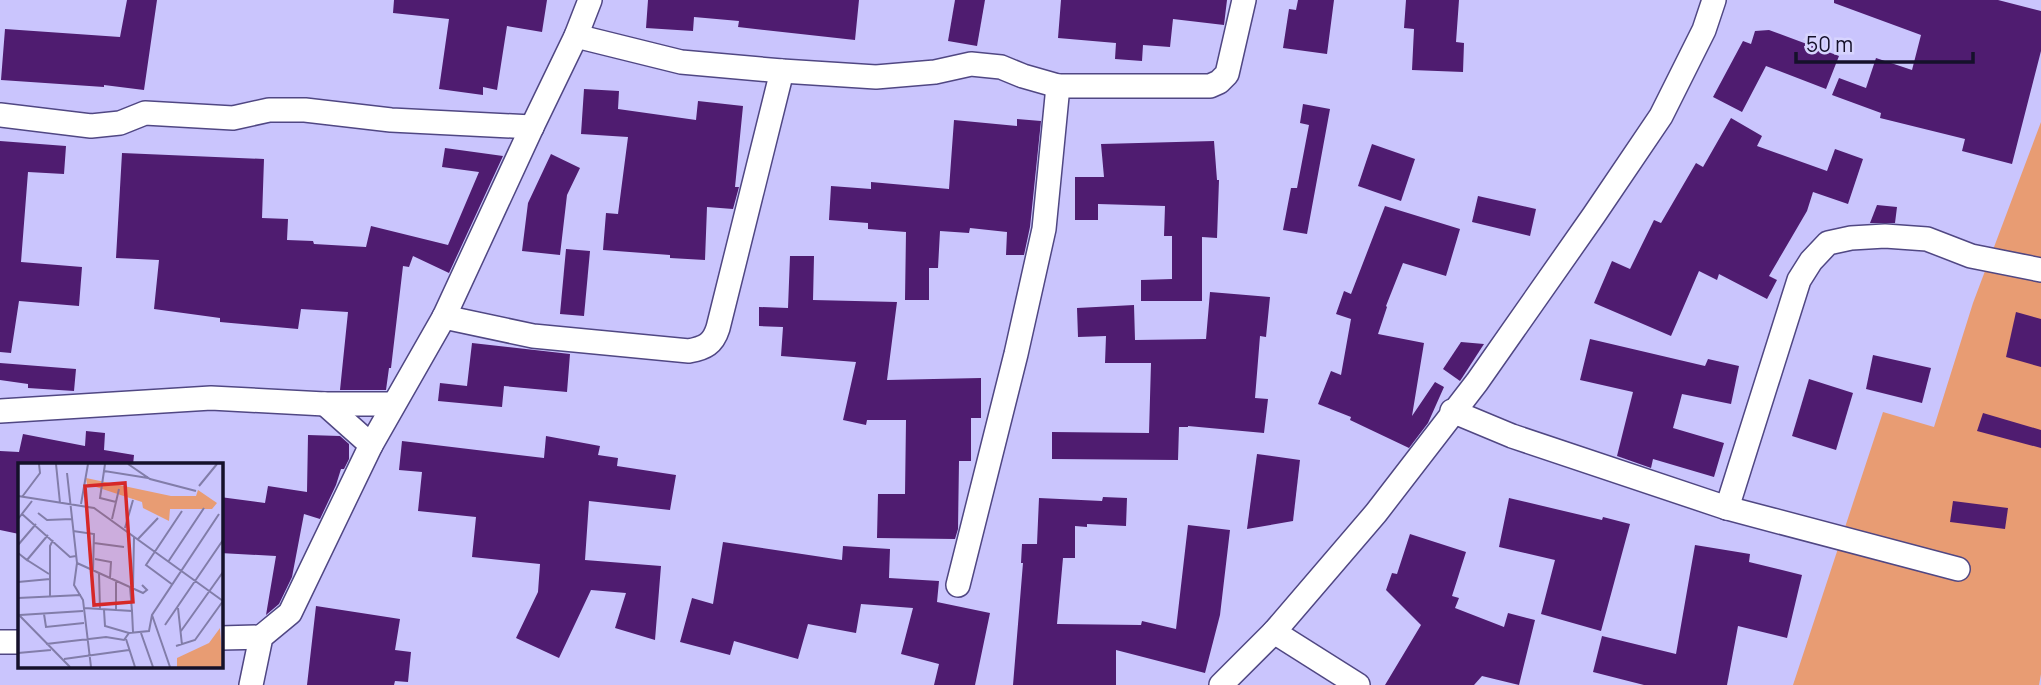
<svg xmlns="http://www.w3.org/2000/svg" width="2041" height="685" font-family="Manrope,sans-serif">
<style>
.green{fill:#e89c73}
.building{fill:#4f1c70}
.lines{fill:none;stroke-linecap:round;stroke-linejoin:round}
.street-casing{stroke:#504783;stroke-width:26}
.street{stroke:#fff;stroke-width:23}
.inset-road{fill:none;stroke:#827da9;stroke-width:2}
.view{fill:#d62828;fill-opacity:0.15;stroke:#d62828;stroke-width:3.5}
.inset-edge{fill:none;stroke:#15112a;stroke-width:3.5}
</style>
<rect width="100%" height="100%" fill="#cac5fd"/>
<polygon class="green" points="2041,122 2041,674 2039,685 1793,685 1883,412 1934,427 1973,303"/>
<g class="building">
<polygon points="127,0 157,0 144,90 104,85 104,87 1,80 5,29 120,37"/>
<polygon points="394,0 547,0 542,32 507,26 497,90 483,87 483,95 439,89 449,19 393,13"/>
<polygon points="648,0 859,0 855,40 738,27 739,21 694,17 693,31 646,28"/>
<polygon points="955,0 985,0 977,46 948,41"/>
<polygon points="1061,0 1227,0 1224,25 1173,19 1170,47 1143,45 1142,61 1115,59 1116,43 1058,38"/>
<polygon points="1298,0 1334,0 1327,54 1283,48 1289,9 1296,10"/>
<polygon points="1406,0 1459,0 1456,42 1464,43 1463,72 1412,70 1414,29 1404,28"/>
<polygon points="1834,0 1998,0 2041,11 2041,51 2012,164 1962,151 1965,139 1880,118 1881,113 1832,95 1839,78 1866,88 1876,58 1912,70 1921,35 1834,3"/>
<polygon points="1769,30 1839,56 1826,89 1766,66 1742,112 1713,97 1743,41 1751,44 1755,31"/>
<polygon points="584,89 619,91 618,109 696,120 698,101 743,106 735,187 739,187 733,209 707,207 705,260 670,258 670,255 603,250 606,213 618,214 628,137 581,134"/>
<polygon points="1303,104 1330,109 1307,234 1283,230 1291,188 1297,188 1309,125 1300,123"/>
<polygon points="1731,118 1762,136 1757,146 1827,171 1835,149 1863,159 1848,204 1813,192 1807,211 1769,276 1777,280 1767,299 1719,274 1717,280 1699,271 1671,336 1594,303 1612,261 1630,269 1654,220 1661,223 1696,163 1703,167"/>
<polygon points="1017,119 1041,121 1030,227 1024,255 1006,255 1007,232 970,228 969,233 940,231 938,268 929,268 929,300 905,300 906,232 868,229 868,223 829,220 831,186 871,189 871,182 949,189 954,120 1017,126"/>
<polygon points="0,141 66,146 64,174 28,172 21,262 82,267 79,306 19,301 11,353 0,352"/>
<polygon points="1214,141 1217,180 1219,180 1217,238 1202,237 1202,301 1141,301 1141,280 1172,279 1172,236 1164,236 1165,206 1098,204 1098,220 1075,220 1075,177 1104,177 1101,144"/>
<polygon points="1372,144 1415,159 1401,201 1358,186"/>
<polygon points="445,148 503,156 449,273 413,256 409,267 403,266 391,368 389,368 386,390 340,390 348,312 301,309 298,329 220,322 220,318 154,309 159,260 116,258 122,153 264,159 262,218 288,219 287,240 313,241 314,244 366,247 371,226 448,245 479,172 442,167"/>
<polygon points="551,154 580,168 567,195 560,255 522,251 528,203"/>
<polygon points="1478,196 1536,209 1530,236 1472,222"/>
<polygon points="1877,205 1897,207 1895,223 1870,223"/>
<polygon points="1385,206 1460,229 1446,276 1403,263 1386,306 1387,307 1378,334 1424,343 1412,416 1435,382 1444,387 1428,423 1409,448 1350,420 1351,417 1318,404 1331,371 1341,375 1351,319 1336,314 1344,291 1351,294"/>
<polygon points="566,249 590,251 584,316 560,314"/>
<polygon points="790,256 814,256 813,300 897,302 887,380 981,378 981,418 971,418 971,461 959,461 958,529 955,539 877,538 878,494 905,494 906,420 867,420 866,425 843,420 856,362 781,356 783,327 759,326 759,307 788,308"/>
<polygon points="1210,292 1270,297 1266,337 1260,336 1255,398 1268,399 1264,433 1188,426 1188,427 1179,427 1178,460 1052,459 1052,432 1149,433 1151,363 1105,363 1106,336 1078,337 1077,308 1134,305 1135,340 1206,339"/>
<polygon points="2016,312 2041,319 2041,367 2006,357"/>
<polygon points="1590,339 1705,366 1708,359 1739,366 1731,404 1682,394 1673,428 1724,443 1714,477 1653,459 1651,468 1617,456 1633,392 1580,380"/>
<polygon points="1461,342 1484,344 1460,381 1443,369"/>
<polygon points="472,343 570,354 567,392 504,386 502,407 438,401 440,383 467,386"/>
<polygon points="1873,355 1931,368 1922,403 1866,389"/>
<polygon points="0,363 76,369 74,391 28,388 28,384 0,380"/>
<polygon points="1809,379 1853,393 1836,450 1792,436"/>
<polygon points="1983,413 2041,430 2041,448 1977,431"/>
<polygon points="86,431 105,433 104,450 134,455 133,465 19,465 19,534 0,530 0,451 19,452 23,434 85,446"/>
<polygon points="308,435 340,436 349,444 349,459 344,469 341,469 336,485 320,519 304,514 292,577 279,604 266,615 276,556 220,553 220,497 265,503 268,486 307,492"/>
<polygon points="546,436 600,446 598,455 618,458 617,466 676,475 670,510 589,501 585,560 661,566 655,640 615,628 626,593 591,590 559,658 516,638 538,592 540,564 472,557 476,517 418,511 422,472 399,470 402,441 544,458"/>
<polygon points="1257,454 1300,460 1293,521 1247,529"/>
<polygon points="1103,497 1127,498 1126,526 1087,524 1087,527 1075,526 1075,558 1063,558 1057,624 1141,625 1142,621 1176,629 1188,525 1230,530 1220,615 1205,673 1116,650 1116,685 1013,685 1023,563 1021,563 1022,544 1037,544 1039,498 1102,501"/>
<polygon points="1509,498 1602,520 1603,517 1630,524 1601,631 1541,614 1555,560 1499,547"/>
<polygon points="1953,501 2008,508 2005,529 1950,522"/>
<polygon points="1410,534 1466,552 1452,596 1459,598 1455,608 1504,627 1508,613 1535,620 1519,685 1482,676 1474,685 1385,685 1421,625 1386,590 1392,573 1397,574"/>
<polygon points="723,542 842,560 843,546 890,549 889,578 939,581 937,602 990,613 975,685 934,685 939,664 901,654 913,608 861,604 856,633 808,624 798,659 734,641 730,655 680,642 692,598 713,604"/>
<polygon points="1695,545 1750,554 1749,562 1802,575 1787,638 1738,626 1727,685 1644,685 1593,672 1602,636 1676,654"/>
<polygon points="316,606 400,619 395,650 411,652 408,682 395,681 394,685 307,685"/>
</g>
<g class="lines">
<defs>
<g id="street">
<polyline points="576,36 681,62 782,71 876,77 935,72 971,64 1001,67 1023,76 1058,86 1210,86 1219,82 1227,74 1244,0"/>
<polyline points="0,115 91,126 120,123 145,113 233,118 269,110 305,110 391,120 532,127"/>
<path d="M444,317L533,336L689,351C705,348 713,344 718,328L782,71"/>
<polyline points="325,404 371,445"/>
<polyline points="0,411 211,398 325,404 393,404"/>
<polyline points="1452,411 1512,436 1727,508 1958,569"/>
<polyline points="1727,508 1799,280 1811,261 1828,243 1851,238 1885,236 1927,239 1971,256 2041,270"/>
<polyline points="958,585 1016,354 1044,229 1058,86"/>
<polyline points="1274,632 1358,685"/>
<polyline points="220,638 261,637"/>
<polyline points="0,642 19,642"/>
<polyline points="251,685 261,637 290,613 371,445 444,317 532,127 576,36 590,0"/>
<polyline points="1221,685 1274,632 1376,513 1477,382 1594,215 1661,116 1704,30 1714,0"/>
</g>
</defs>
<use href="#street" class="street-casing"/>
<use href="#street" class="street"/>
</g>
<g transform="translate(18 463)">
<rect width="205" height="205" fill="#cac5fd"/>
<path d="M68,15L153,33H178L180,27L199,40L194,46H152L151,58L125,45L124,39L69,21ZM202,165L205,204H159V195L191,180Z" fill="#e89c73"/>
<path class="inset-road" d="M38,1L42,40M87,1L86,8L130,15M110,1L132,16L178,28M86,8L82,35L98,39M49,10L59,100L56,122L65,137L73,204M181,23L199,1M0,33L76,45L205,138M4,34L22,10L21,1M63,41L70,1M20,50L29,57L54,56M4,51L52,94L58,93M0,56L14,38M94,56L101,26M107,65L115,37M55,68L76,71L75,108M120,76L140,55M76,80L106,84M0,82L18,61M0,90L9,97L30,72M77,96L93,99L92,115M9,97L31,111M150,99L186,45M59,100L125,130L129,127L124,122M81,110L82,146M98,117V147M0,119L32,116M155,122L128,102L164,48M112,124L114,148M115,124L116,74M32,134V83L35,77M0,135L63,132M66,145L114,148L115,169M160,145L164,182M86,147L87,163L111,170M0,151L52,204M26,151L28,164L66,160M2,152L65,148M147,162L205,77M163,168L205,109M123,170L135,204M108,176L117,204M28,181L88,174L106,177L111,170L131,168L134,152M158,183L177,177L205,138M0,190L33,187M46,196L111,187M152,204L134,152L201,51"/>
<path class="view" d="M107,20L115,139L76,142L67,23Z"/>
<rect width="205" height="205" class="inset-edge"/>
</g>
<path d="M1796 52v10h177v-10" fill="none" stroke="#15112a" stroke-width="3.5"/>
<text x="1806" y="52" font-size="21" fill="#15112a" stroke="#d7d4fe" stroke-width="5" paint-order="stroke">50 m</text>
</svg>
